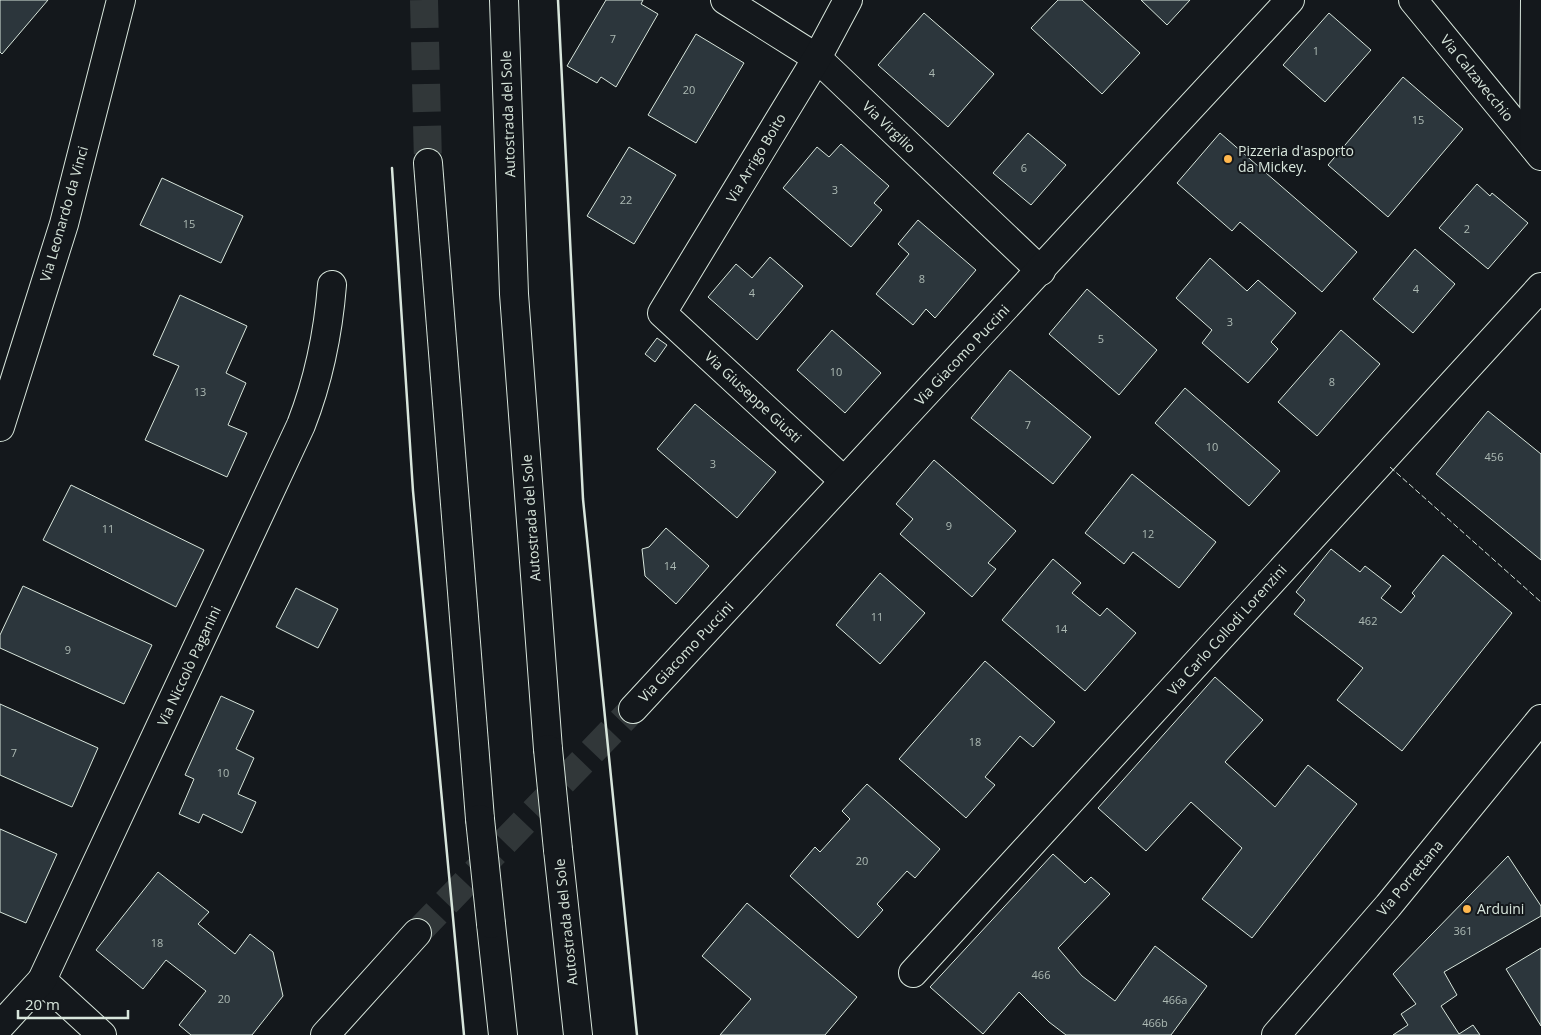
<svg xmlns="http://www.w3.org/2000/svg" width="1541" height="1035" font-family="'Open Sans',sans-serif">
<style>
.building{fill:#2c363c;stroke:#d8e6dc}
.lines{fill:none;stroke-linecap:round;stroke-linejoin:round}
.street-tunnel{stroke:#313739;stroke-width:28;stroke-dasharray:28 14;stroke-linecap:butt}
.highway-tunnel{stroke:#313739;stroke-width:28;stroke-dasharray:28 14;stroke-linecap:butt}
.street-casing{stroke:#d8e6dc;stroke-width:30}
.primary-casing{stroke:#d8e6dc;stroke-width:30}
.highway-casing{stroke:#d8e6dc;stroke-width:30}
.street{stroke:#14181c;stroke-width:28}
.primary{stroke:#14181c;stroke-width:28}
.highway{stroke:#14181c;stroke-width:28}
.highway-bridge-casing{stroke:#d8e6dc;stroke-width:30;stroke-linecap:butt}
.highway-bridge{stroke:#14181c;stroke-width:28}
.fence{stroke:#d8e6dc;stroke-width:1;stroke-dasharray:6 2.5;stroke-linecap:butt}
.wall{stroke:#d8e6dc;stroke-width:2.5}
.poi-dot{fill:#ffb74d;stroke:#14181c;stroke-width:2}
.labels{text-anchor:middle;stroke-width:4;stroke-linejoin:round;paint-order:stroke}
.number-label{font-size:11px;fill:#adbab4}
.street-label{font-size:14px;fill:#d8e6dc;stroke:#14181c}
.poi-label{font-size:14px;fill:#d8e6dc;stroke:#14181c;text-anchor:start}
</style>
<rect width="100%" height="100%" fill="#14181c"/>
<g class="building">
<polygon points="0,0 48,0 2,54 0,52"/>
<polygon points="606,0 643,0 641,4 658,14 616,87 601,77 597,83 567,66"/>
<polygon points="1058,0 1082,0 1140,53 1102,94 1031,28"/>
<polygon points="1141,0 1190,0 1167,25"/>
<polygon points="924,13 994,74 948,127 878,65"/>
<polygon points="1329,13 1371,50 1325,102 1283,65"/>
<polygon points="696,34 744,63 696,143 648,115"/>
<polygon points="1403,77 1463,129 1388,217 1328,165"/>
<polygon points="1028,133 1066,165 1031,205 993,173"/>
<polygon points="1220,133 1357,252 1322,292 1240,222 1232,231 1177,183"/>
<polygon points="841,144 889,186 874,203 882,210 851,247 783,188 817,147 829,157"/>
<polygon points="629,147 676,175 634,244 587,216"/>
<polygon points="162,178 243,216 221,263 140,225"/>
<polygon points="1477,184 1490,196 1492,193 1528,223 1488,269 1439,228"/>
<polygon points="918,220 976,270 935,318 926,309 913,325 876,294 909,254 898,244"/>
<polygon points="1415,249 1455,284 1413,333 1373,299"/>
<polygon points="770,257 803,286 757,340 708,297 736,264 752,278"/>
<polygon points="1210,258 1247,291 1258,280 1296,313 1271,342 1278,349 1248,383 1202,343 1212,330 1176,298"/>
<polygon points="1087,289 1157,350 1119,395 1049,334"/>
<polygon points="180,295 247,326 226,373 246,383 228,425 247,433 227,477 145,440 179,366 153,355"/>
<polygon points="832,330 881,373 845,413 797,370"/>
<polygon points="1341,330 1380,364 1317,436 1278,402"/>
<polygon points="657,338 667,345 655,362 645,354"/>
<polygon points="1010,370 1091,437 1053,484 971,418"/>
<polygon points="1185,388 1280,471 1249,506 1155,423"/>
<polygon points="695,404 776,472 737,518 657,449"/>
<polygon points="1488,411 1541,454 1541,560 1436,474"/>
<polygon points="934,460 1016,531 988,563 996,569 972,597 900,534 913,519 896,504"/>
<polygon points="1132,474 1216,542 1179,588 1133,552 1124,564 1085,533"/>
<polygon points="71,485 204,550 176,607 43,540"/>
<polygon points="666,528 709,566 676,604 645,576 642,549 649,547"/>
<polygon points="1331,549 1360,572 1365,566 1391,586 1381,598 1401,613 1415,596 1412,593 1443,555 1512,613 1402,751 1337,700 1363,668 1294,614 1305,600 1296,592"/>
<polygon points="1053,559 1081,583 1072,593 1100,616 1107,608 1136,633 1085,691 1002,620"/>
<polygon points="880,573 925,613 880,664 836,625"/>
<polygon points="23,586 152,645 124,704 0,648 0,635"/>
<polygon points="296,588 338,609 318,648 276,627"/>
<polygon points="985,661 1055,722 1033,747 1020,736 985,777 995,785 966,818 899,759"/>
<polygon points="1215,677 1263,720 1225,762 1275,807 1308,765 1357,804 1252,938 1202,899 1242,848 1191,802 1146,851 1098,808"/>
<polygon points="221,696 254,711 236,749 254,758 238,794 256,802 242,833 203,814 199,823 179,814 194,779 185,775"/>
<polygon points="0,704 98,748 72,807 0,775"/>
<polygon points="867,784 940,849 915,878 907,871 877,904 883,910 858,938 790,876 815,847 820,852 850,819 842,811"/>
<polygon points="0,829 57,854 26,923 0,912"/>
<polygon points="1053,854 1085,883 1091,877 1110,894 1058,948 1082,976 1115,1001 1155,946 1207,986 1171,1035 1066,1035 1049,1022 1019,992 983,1034 930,987"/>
<polygon points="1508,856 1541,906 1541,916 1444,972 1457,995 1441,1006 1459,1034 1473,1025 1480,1035 1393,1035 1408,1025 1401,1014 1416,1004 1393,974"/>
<polygon points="158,872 209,912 198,924 235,954 250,934 273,952 283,996 252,1035 191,1035 179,1025 206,991 166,960 143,989 96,950"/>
<polygon points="747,903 857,997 825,1035 720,1035 751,999 702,956"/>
<polygon points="1541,948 1541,1026 1506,969"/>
</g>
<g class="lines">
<polyline class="street-tunnel" points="417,933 633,709"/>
<polyline class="highway-tunnel" points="424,0 428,163"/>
<defs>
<g id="street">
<polyline points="725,0 817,58 1041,271"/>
<polyline points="1413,0 1541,156"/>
<polyline points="1534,147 1535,0"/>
<polyline points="0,427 64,224 121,0"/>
<polyline points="844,481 662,313 817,58 848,0"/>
<polyline points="633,709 1290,0"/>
<polyline points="913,973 1541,287"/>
<polyline points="42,980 102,1035"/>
<path d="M0,1026L42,980L301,425C319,379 328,335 332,285"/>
<polyline points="325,1035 417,933"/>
</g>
<polyline id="primary" points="1276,1035 1388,906 1541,719"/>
<g id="highway">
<polyline points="504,0 514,294 548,749"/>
<polyline points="428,163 480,819"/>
<polyline points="558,850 578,1035"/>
<polyline points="491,924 503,1035"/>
</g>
</defs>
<use href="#street" class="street-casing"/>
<use href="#primary" class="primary-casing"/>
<use href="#highway" class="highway-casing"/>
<use href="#street" class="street"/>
<use href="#primary" class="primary"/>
<use href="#highway" class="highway"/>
<defs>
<g id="highway-bridge">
<polyline points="548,749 558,850"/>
<polyline points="480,819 491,924"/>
</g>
</defs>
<use href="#highway-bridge" class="highway-bridge-casing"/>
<use href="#highway-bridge" class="highway-bridge"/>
<polyline class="fence" points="1390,467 1541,602"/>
<g class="wall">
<polyline points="558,0 583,499 637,1035"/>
<polyline points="392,168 413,491 464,1035"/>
</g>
</g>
<g class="poi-dot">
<circle cx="1228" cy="159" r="5"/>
<circle cx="1467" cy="909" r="5"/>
</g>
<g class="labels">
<g class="number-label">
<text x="613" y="43">7</text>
<text x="1316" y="55">1</text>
<text x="932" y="77">4</text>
<text x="689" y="94">20</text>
<text x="1418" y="124">15</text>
<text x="1024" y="172">6</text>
<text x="835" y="194">3</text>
<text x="626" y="204">22</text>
<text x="189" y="228">15</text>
<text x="1467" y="233">2</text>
<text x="922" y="283">8</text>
<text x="1416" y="293">4</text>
<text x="752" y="297">4</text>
<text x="1230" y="326">3</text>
<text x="1101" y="343">5</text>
<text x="836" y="376">10</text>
<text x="1332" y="386">8</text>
<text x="200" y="396">13</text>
<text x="1028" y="429">7</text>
<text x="1212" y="451">10</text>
<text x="1494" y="461">456</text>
<text x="713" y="468">3</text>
<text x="949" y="530">9</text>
<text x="108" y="533">11</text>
<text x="1148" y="538">12</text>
<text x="670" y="570">14</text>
<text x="877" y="621">11</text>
<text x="1368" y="625">462</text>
<text x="1061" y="633">14</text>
<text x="68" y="654">9</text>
<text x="975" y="746">18</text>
<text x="14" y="757">7</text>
<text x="223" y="777">10</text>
<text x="862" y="865">20</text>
<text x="1463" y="935">361</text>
<text x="157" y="947">18</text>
<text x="1041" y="979">466</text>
<text x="224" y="1003">20</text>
<text x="1175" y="1004">466a</text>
<text x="1155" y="1027">466b</text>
</g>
<g class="street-label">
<text transform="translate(1477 78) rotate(51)" y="5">Via Calzavecchio</text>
<text transform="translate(508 114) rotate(-92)" y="5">Autostrada del Sole</text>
<text transform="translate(889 127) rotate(44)" y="5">Via Virgilio</text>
<text transform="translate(756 158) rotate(-59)" y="5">Via Arrigo Boito</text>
<text transform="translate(64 214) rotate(-74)" y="5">Via Leonardo da Vinci</text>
<text transform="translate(962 355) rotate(-47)" y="5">Via Giacomo Puccini</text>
<text transform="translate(753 397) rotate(43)" y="5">Via Giuseppe Giusti</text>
<text transform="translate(531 518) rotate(-94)" y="5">Autostrada del Sole</text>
<text transform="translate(1227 630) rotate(-48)" y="5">Via Carlo Collodi Lorenzini</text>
<text transform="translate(686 652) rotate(-47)" y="5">Via Giacomo Puccini</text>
<text transform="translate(189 666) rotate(-65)" y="5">Via Niccolò Paganini</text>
<text transform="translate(1410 878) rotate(-50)" y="5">Via Porrettana</text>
<text transform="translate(566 922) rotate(-96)" y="5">Autostrada del Sole</text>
</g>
<g class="poi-label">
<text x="1238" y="156">Pizzeria d'asporto<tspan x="1238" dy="16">da Mickey.</tspan></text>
<text x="1477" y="914">Arduini</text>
</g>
</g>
<path d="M18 1010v8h110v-8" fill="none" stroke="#d8e6dc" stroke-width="2.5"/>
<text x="25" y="1010" font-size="15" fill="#d8e6dc" stroke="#14181c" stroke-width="4" paint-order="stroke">20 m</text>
</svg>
